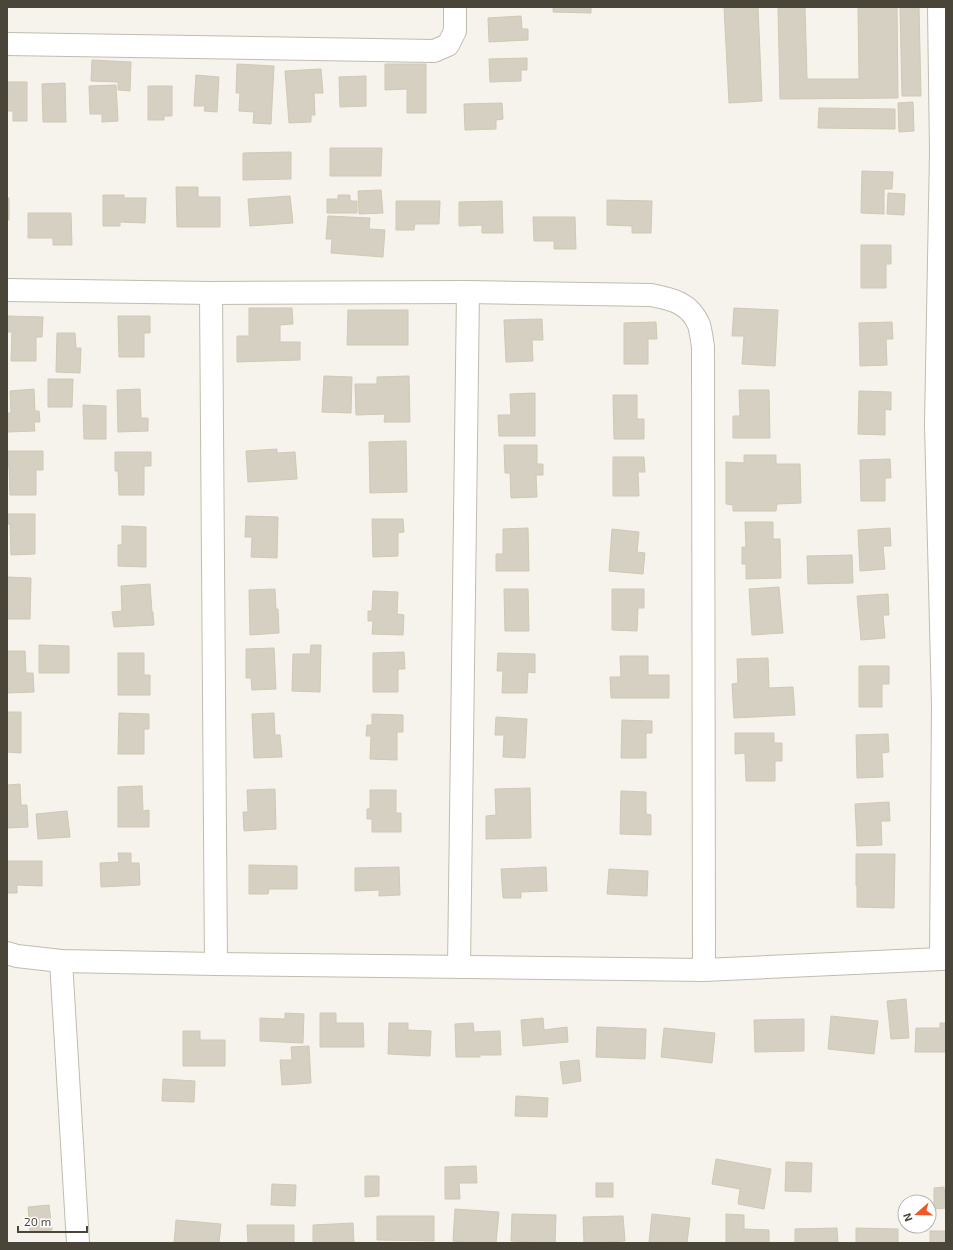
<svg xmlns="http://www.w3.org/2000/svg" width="953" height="1250" font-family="'Exo 2',sans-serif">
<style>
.building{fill:#d6d0c2;stroke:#d1c8b5}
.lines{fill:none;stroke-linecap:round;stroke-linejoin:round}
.minor-casing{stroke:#c1bcae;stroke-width:24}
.minor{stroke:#fff;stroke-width:22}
</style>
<rect width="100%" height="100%" fill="#f5f3ec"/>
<g class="building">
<polygon points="553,7 591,7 591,13 553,12"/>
<polygon points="724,7 758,7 762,101 729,103"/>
<polygon points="778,7 805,7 807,79 859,79 858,7 897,7 898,98 780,99"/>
<polygon points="900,7 919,7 921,96 902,96"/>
<polygon points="521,16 522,29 528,29 528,40 489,42 488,18"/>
<polygon points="527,58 527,70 521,70 521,81 490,82 489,59"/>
<polygon points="92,60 131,62 130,91 118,90 118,82 91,81"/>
<polygon points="237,64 274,66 271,124 253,123 254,112 239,111 240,93 236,93"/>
<polygon points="385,64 426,64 426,113 407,113 407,89 385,90"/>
<polygon points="321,69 323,93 314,93 315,115 311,115 311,122 289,123 285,71"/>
<polygon points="196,75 219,77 217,112 204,111 205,106 194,106"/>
<polygon points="366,76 366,106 340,107 339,77"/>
<polygon points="7,82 27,82 27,121 13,121 13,111 7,111"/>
<polygon points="65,83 66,122 43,122 42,84"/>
<polygon points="116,85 118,121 102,122 102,114 90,114 89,86"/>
<polygon points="148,86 172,86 172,116 164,116 164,120 148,120"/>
<polygon points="913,102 914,131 899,132 898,103"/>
<polygon points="502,103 503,119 496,120 496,129 465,130 464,104"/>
<polygon points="819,108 895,109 895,129 818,128"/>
<polygon points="330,148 382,148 381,176 330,176"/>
<polygon points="291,152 291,179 243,180 243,153"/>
<polygon points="862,171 893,172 892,189 884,189 884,214 861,213"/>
<polygon points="176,187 198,187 198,197 220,197 220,227 177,227"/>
<polygon points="381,190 383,213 359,214 358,191"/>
<polygon points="888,193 905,194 904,215 887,214"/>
<polygon points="103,195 124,195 124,198 146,198 145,223 120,222 120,226 103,226"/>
<polygon points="338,195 350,195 350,201 357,201 357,213 327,213 327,199 338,199"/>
<polygon points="290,196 293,223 250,226 248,199"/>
<rect x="7" y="198" width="2" height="22"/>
<polygon points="607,200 652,201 651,233 632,233 632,226 607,225"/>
<polygon points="396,201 440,201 439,224 415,224 414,230 396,230"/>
<polygon points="502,201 503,233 482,233 482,225 459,226 459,202"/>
<polygon points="28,213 71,213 72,245 53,245 53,238 28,238"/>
<polygon points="328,216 370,218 369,229 385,230 383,257 331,253 332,239 326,239"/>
<polygon points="533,217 575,217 576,249 554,249 554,241 534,241"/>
<polygon points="861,245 891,245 891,264 886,264 886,288 861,288"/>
<polygon points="249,308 292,308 293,324 280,325 280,342 300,342 300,360 237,362 237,336 249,336"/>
<polygon points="734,308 778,310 775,366 742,364 744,336 732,336"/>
<polygon points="348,310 408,310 408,345 347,345"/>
<polygon points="7,316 43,317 42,337 36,337 36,361 11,361 12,332 7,332"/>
<polygon points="118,316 150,316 150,333 144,333 144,357 119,357"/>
<polygon points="542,319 543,340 532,340 533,361 506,362 504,320"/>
<polygon points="656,322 657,339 648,339 648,364 624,364 624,323"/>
<polygon points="892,322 893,339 886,339 887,365 860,366 859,323"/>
<polygon points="57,333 75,333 76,348 81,348 80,373 56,372"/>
<polygon points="324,376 352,377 351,413 322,412"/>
<polygon points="409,376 410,422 384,422 385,414 356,415 355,384 377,384 377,377"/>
<polygon points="48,379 73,379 72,407 48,407"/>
<polygon points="34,389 35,411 39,411 40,422 34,422 35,431 7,432 7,413 11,413 10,391"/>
<polygon points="140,389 141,418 148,418 148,431 118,432 117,390"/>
<polygon points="739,390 769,390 770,438 733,438 733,416 740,416"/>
<polygon points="859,391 891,392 891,410 885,409 885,435 858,434"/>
<polygon points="535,393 535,436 499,436 498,415 511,415 510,394"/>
<polygon points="613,395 637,395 637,419 644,419 644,439 614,439"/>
<polygon points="83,405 106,406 106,439 84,439"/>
<polygon points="406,441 407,492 370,493 369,442"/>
<polygon points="504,445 537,445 537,464 543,464 543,475 536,475 537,497 511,498 510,473 505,473"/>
<polygon points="277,449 277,453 295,452 297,479 248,482 246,451"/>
<polygon points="7,451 43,451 43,470 36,470 36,495 10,495 9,466 7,466"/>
<polygon points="115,452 151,452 151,466 144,466 144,495 119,495 118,471 115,471"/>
<polygon points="744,455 776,455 776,464 800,464 801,503 777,504 776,511 733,511 733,505 726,504 726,462 744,463"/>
<polygon points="613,457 644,457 645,472 638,472 639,496 613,496"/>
<polygon points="890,459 891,478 885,478 885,501 861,501 860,460"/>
<polygon points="7,514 35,514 35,554 11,555 10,524 7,524"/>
<polygon points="246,516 278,517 277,558 251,557 252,537 245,537"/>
<polygon points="372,519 403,519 404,532 398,533 398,556 373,557"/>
<polygon points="745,522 773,522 773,539 780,539 781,578 746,579 746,564 742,564 742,547 746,547"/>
<polygon points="122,526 146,527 146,567 118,566 118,545 122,545"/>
<polygon points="528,528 529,571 496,571 496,554 503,554 503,529"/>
<polygon points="890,528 891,546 883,546 885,569 860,571 858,530"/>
<polygon points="612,529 639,532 637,552 645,553 643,574 609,571"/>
<polygon points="852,555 853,583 808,584 807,556"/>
<polygon points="7,577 31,578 30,619 7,619"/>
<polygon points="150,584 152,612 153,612 154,625 114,627 112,612 122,611 121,586"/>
<polygon points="779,587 783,633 752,635 749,589"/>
<polygon points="275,589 276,609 278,609 279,633 250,635 249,590"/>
<polygon points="504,589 528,589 529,631 505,631"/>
<polygon points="612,589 644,589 644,608 638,608 637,631 612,630"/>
<polygon points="373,591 398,592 397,614 404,615 403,635 372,634 373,621 368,621 368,611 372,611"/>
<polygon points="888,594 889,615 883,615 885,638 861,640 857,596"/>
<polygon points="39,645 69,646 69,673 39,673"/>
<polygon points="311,645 321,645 320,692 292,691 293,654 310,654"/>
<polygon points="274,648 276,689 252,690 251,678 246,678 246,649"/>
<polygon points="7,651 25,651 26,673 33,673 34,692 7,693"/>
<polygon points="404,652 405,669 398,669 398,692 373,692 373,653"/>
<polygon points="118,653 144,653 144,675 150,675 150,695 118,695"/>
<polygon points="498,653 535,654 535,673 528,672 527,693 502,693 503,671 497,671"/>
<polygon points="620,656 648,656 648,675 669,675 669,698 611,698 610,677 621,677"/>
<polygon points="768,658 769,688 793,687 795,715 734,718 732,684 738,683 737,659"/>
<polygon points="859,666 889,666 889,684 882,684 882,707 859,707"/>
<polygon points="7,712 21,712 21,753 7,752"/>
<polygon points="119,713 149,714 149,729 144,729 144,754 118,754"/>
<polygon points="274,713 275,735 280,735 282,757 254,758 252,714"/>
<polygon points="372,714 403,715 403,732 397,732 397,760 370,759 371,736 366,736 367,725 372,725"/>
<polygon points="496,717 527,719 525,758 503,757 504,735 495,735"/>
<polygon points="622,720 652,721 652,733 646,733 646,758 621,758"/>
<polygon points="735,733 774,733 774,743 782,743 782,761 775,761 775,781 746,781 745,753 735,754"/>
<polygon points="888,734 889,752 882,753 883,777 857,778 856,735"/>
<polygon points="20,784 21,805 27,805 28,827 7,828 7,785"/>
<polygon points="142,786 143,811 149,810 149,827 118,827 118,787"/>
<polygon points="530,788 531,838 486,839 486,816 496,815 495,789"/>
<polygon points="275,789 276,829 244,831 243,812 248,812 247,790"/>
<polygon points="370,790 396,790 396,813 401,813 401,832 372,832 372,819 367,819 367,809 370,809"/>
<polygon points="621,791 646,792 646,814 651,815 651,835 620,834"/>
<polygon points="889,802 890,821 881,821 882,845 857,846 855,804"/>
<polygon points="67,811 70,837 38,839 36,814"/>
<polygon points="118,853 131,853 131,863 139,863 140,885 101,887 100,863 119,862"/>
<polygon points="856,854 895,854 894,908 857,907 857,886 856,886"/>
<polygon points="7,861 42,861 42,886 17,885 17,893 7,893"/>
<polygon points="249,865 297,866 297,889 269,889 268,894 249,894"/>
<polygon points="399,867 400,895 379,896 379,890 355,891 355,868"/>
<polygon points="546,867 547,891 521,892 521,898 503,898 501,869"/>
<polygon points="609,869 648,871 647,896 607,894"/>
<polygon points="906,999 909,1038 891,1039 887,1001"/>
<polygon points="285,1013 304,1014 303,1043 260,1041 260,1018 285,1019"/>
<polygon points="320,1013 336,1013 336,1023 363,1023 364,1047 320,1047"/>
<polygon points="831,1016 878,1021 874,1054 828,1049"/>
<polygon points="543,1018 544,1030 567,1027 568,1042 523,1046 521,1020"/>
<polygon points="804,1019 804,1051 755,1052 754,1020"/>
<polygon points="389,1023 408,1023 408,1030 431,1031 430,1056 388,1054"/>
<polygon points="473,1023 474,1032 500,1031 501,1055 480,1055 480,1057 456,1057 455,1024"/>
<polygon points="940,1023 946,1023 946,1052 915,1052 916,1028 940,1028"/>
<polygon points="597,1027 646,1029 645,1059 596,1057"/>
<polygon points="664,1028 715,1033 712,1063 661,1057"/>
<polygon points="183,1031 200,1031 200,1040 225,1040 225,1066 183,1066"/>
<polygon points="309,1046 311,1083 282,1085 280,1060 292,1060 291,1047"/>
<polygon points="579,1060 581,1081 563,1084 560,1062"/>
<polygon points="163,1079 195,1081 194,1102 162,1101"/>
<polygon points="516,1096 548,1098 547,1117 515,1116"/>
<polygon points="716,1159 771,1169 764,1209 738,1204 740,1189 712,1184"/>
<polygon points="786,1162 812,1163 811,1192 785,1191"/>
<polygon points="476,1166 477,1183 459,1183 460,1199 445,1199 445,1167"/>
<polygon points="365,1176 379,1176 379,1196 365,1197"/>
<rect x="596" y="1183" width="17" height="14"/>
<polygon points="272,1184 296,1185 295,1206 271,1205"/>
<polygon points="944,1187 946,1208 934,1209 934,1188"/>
<polygon points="49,1205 52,1230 30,1232 28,1207"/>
<polygon points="455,1209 499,1212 496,1243 475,1243 453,1241"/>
<polygon points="512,1214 556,1215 555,1243 511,1241"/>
<polygon points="652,1214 690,1218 687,1243 649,1242"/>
<polygon points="726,1214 744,1215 744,1229 769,1230 769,1243 726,1243"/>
<polygon points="377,1216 434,1216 434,1241 377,1240"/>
<polygon points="623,1216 625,1241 584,1243 583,1217"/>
<polygon points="176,1220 221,1224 219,1243 174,1243"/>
<polygon points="353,1223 354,1243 313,1243 313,1225"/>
<polygon points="247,1225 294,1225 294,1243 248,1243"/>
<polygon points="837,1228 838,1243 795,1243 795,1229"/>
<polygon points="856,1228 898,1229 898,1243 856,1243"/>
<rect x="930" y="1231" width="16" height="12"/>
</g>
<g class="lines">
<defs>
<g id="minor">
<polyline points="939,7 941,152 936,425 943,705 941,959 946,959"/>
<polyline points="7,44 434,51 448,45 455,31 455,7"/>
<path d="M7,290L211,293L468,292L651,295C672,299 690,303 699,325C701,332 702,340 703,347L704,970"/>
<polyline points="211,293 216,964"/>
<polyline points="7,953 17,956 61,961 216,964 704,970 941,959"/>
<polyline points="61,961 78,1243"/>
<polyline points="459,967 468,292"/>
</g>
</defs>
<use href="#minor" class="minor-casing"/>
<use href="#minor" class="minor"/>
</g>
<rect width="953" height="1250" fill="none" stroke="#4a4539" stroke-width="16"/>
<g transform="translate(917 1214) rotate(250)"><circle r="19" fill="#ffffff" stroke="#b7b5b0"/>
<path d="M0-3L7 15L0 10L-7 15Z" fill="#f15627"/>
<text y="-6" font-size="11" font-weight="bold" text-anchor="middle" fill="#4a4539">N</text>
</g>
<path d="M18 1226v6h69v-6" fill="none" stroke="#4a4539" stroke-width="2"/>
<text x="24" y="1226" font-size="12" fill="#4a4539" stroke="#ffffff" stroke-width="3" paint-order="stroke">20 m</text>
</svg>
